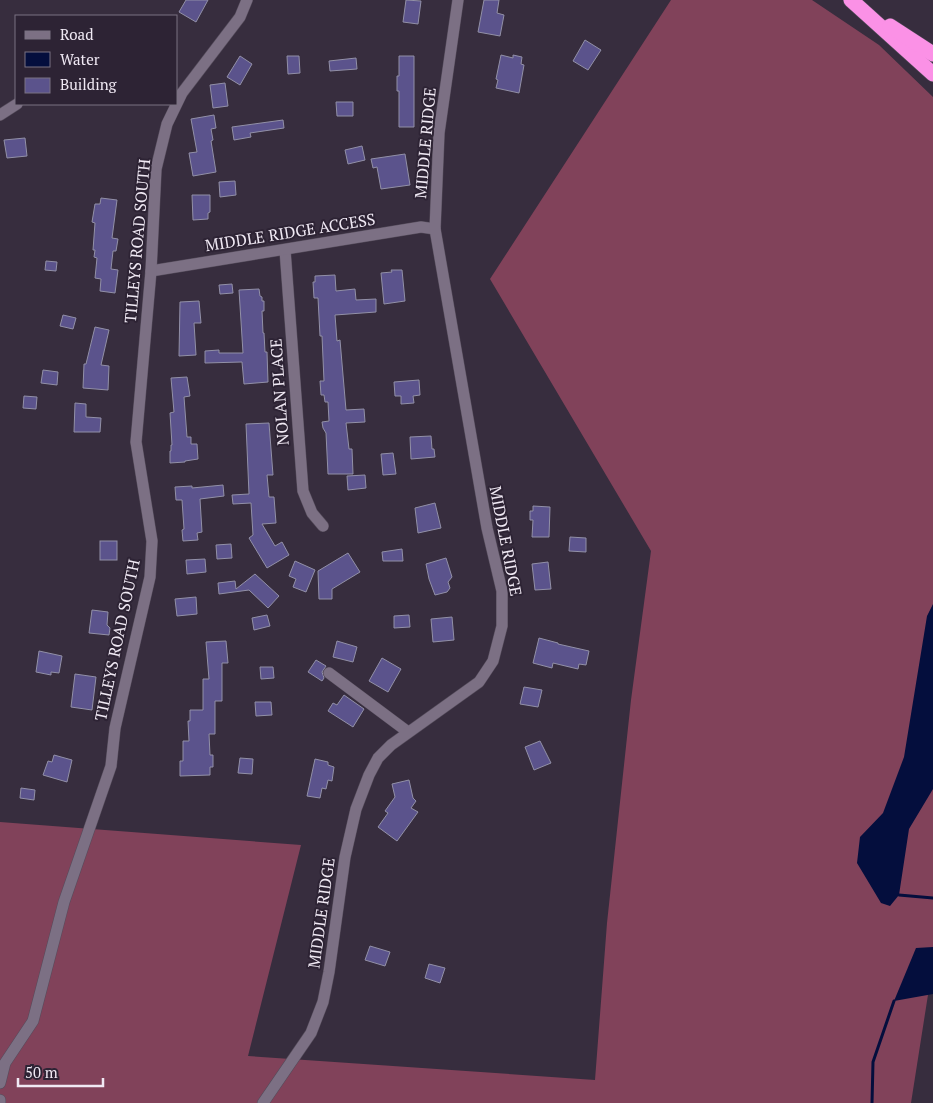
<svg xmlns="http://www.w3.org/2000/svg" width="933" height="1103" font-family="'PT Serif',serif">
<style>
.forest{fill:#81425a}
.water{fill:#040e3d}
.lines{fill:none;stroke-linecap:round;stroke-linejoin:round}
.stream{stroke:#040e3d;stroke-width:3}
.building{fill:#5b538c;stroke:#9290a7}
.street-casing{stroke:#554c5b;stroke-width:12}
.highway-casing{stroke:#554c5b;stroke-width:16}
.street{stroke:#7c7084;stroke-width:11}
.highway{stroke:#fb91e6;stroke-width:15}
.labels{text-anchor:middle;stroke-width:4;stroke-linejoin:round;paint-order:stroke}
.street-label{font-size:16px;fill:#f0e9f4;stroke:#2d2334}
</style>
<rect width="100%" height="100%" fill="#372d3e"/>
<polygon class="forest" points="671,0 812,0 879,45 933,97 933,963 911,1103 0,1103 0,822 301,845 248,1056 595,1080 607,923 631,700 651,551 490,279"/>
<g class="water">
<polygon points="933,604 933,789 909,829 899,895 890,906 881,903 857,863 860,837 883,813 904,757 927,616"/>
<polygon points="933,947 933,994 894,1001 916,948"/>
</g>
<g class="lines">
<g class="stream">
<polyline points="899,895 933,898"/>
<polyline points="872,1103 873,1062 894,1001"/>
</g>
</g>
<g class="building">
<polygon points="186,0 208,0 196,22 179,12"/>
<polygon points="406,0 421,1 418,24 403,22"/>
<polygon points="484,0 499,0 497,13 504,15 500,36 478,32"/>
<polygon points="585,40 601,50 588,70 573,61"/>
<polygon points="501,55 513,58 513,55 522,57 521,64 524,65 519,93 496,88 498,80 496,79"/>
<polygon points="240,56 252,64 240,85 227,77"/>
<polygon points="287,56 299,56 300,73 288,74"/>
<polygon points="399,56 414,56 414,127 399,127 399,91 397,91 397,76 399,76"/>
<polygon points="356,58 357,69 330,71 329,61"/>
<polygon points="225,83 228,106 213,108 210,85"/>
<polygon points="336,102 353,102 353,116 337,116"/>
<polygon points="214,115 216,128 211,129 213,140 211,141 216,172 193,176 189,153 197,152 191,119"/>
<polygon points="283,120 284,128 250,133 251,137 234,140 232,127"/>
<polygon points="25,138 27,156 7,158 4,140"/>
<polygon points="362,146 365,160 348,164 345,150"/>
<polygon points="405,154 410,185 381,189 377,167 373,168 371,159"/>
<polygon points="235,181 236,195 220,197 219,182"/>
<polygon points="192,195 210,195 210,212 208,213 208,219 193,220"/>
<polygon points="101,198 117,200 112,238 118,239 116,251 113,251 111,269 118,270 115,293 100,291 101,279 95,278 97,258 94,257 95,250 93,250 95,223 92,222 95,204 100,204"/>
<polygon points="46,261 57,262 56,271 45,270"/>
<polygon points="391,270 402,270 405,301 384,304 381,273 392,272"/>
<polygon points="335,275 336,291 355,289 356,300 376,299 376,312 335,315 337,341 340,340 346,410 364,409 365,422 346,423 349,449 352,449 353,474 328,474 326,433 323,428 322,422 329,421 328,402 325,402 324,395 321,395 320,381 324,381 322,336 320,336 318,298 314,298 313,282 315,282 315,276"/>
<polygon points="232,284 233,293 220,294 219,285"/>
<polygon points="259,289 260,296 262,297 262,301 264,301 264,311 262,311 263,333 264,333 265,352 267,352 268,382 244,384 242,362 205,363 205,351 219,350 219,353 243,353 239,290"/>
<polygon points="199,301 201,323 194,323 196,355 179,356 180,302"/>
<polygon points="63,315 76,318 73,329 60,326"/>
<polygon points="95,327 109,330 101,365 109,366 108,390 83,388 84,364 86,364"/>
<polygon points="43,370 58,372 57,385 41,383"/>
<polygon points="187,377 190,396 184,397 187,437 191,437 191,444 197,444 198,459 185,461 185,462 170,463 170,451 171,451 171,445 172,445 170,413 174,412 171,378"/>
<polygon points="419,380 420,395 413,396 414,403 401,404 401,396 395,396 394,382"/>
<polygon points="24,396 37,397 36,409 23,408"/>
<polygon points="75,403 86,404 86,417 101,418 100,432 74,432"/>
<polygon points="269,423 273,475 267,475 269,497 274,497 276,523 262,524 275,546 282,542 289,555 267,568 249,538 253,535 251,503 233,504 232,495 249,494 246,424"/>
<polygon points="431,436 432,449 434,449 435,457 411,459 410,437"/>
<polygon points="393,453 396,474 383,475 381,454"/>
<polygon points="365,475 366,488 348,490 347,476"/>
<polygon points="223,485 224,496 200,499 202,532 197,533 198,540 183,541 182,530 184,529 182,500 176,500 175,487 192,486 192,488"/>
<polygon points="435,503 441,528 418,533 415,508"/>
<polygon points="533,506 550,507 549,537 532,537 533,520 530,520 530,511 533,511"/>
<polygon points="570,537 586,538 586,552 569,551"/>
<rect x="100" y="541" width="17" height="19"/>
<polygon points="231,544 232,558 217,559 216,545"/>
<polygon points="402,549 403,561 383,561 382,552"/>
<polygon points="348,553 360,572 332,589 332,599 319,599 318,571"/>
<polygon points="446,558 452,577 448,582 450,588 447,592 435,595 429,579 426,564"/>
<polygon points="205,559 206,572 187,574 186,560"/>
<polygon points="295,561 315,570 306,592 293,587 296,579 289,576"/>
<polygon points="548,562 551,589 535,590 532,564"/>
<polygon points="255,574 279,596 268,608 249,590 219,594 218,583 235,581 236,589"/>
<polygon points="196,597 197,614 177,616 175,599"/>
<polygon points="92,610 108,612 107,625 110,628 109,635 89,633"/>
<polygon points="267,615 270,626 254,630 252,618"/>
<polygon points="409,615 410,627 394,628 394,616"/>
<polygon points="452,617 454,640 433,642 431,619"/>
<polygon points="539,638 558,643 558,644 589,651 586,665 579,664 578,669 553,663 552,668 533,663"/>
<polygon points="226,641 228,663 222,663 222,701 215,701 215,734 209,734 210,755 213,755 213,767 210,767 210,775 180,776 180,761 183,761 183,741 189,741 188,721 190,721 190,710 203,710 203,679 209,679 206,642"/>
<polygon points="337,641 357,647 353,662 333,657"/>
<polygon points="39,651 62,656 59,673 51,672 51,675 36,672"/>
<polygon points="382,658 401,669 388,692 369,681"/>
<polygon points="316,660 326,666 322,672 324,678 322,681 308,672"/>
<polygon points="260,667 273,667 274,678 261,679"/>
<polygon points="75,674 96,677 92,710 71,707"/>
<polygon points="524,687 542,690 538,707 520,704"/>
<polygon points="344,695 364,709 353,727 328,711 333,703 337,705"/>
<polygon points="255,702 271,702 272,715 256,716"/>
<polygon points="540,741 551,763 534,770 525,747"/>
<polygon points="54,755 72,760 67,782 43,775 48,761 52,762"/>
<polygon points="240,758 253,759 252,774 238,773"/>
<polygon points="315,759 328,762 328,765 334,767 332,781 328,780 326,789 322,788 320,798 307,796"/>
<polygon points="409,780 413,798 416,801 411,808 418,812 397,841 378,827 388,813 385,811 395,797 392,784"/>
<polygon points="21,788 35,790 34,800 20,798"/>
<polygon points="370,946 390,952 385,966 365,960"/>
<polygon points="429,964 445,968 440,983 425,978"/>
</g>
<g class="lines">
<defs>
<g id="street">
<polyline points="0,115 17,104"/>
<polyline points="285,250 303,491 312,513 323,526"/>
<polyline points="151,271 421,227 435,229"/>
<polyline points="329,673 408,732"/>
<polyline points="0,1083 5,1063 33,1021 64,902 111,766 115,728 150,577 152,541 136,442 151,271 156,169 167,124 182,93 240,17 247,0"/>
<polyline points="0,1100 0,1103"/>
<polyline points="263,1103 311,1033 323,1002 329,972 345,857 356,809 369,775 378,758 391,745 479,682 493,661 502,626 502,591 487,528 435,229 439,133 458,0"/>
</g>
<g id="highway">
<polyline points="851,0 933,74"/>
<polyline points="890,26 933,54"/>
</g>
</defs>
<use href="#street" class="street-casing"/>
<use href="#highway" class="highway-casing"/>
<use href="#street" class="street"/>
<use href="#highway" class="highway"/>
</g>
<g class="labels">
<g class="street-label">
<text transform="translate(425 143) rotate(-85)" y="6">MIDDLE RIDGE</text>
<text transform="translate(290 232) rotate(-9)" y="6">MIDDLE RIDGE ACCESS</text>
<text transform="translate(137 241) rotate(-85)" y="6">TILLEYS ROAD SOUTH</text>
<text transform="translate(279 392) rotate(-94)" y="6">NOLAN PLACE</text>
<text transform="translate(506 541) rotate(79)" y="6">MIDDLE RIDGE</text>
<text transform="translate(117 640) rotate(-78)" y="6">TILLEYS ROAD SOUTH</text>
<text transform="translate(321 913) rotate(-82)" y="6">MIDDLE RIDGE</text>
</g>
</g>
<rect x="15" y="15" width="162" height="90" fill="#2d2334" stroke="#7b7281"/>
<rect x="25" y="31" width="25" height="8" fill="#7c7084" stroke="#7b7281"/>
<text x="60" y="40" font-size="15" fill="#f0e9f4">Road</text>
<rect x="25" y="52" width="25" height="15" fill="#040e3d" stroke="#7b7281"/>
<text x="60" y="65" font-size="15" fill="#f0e9f4">Water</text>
<rect x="25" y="78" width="25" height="15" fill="#5b538c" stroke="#7b7281"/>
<text x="60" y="90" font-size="15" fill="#f0e9f4">Building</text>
<path d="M18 1078v8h85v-8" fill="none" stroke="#f0e9f4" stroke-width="2.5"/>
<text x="25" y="1078" font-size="15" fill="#f0e9f4" stroke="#2d2334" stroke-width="4" paint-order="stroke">50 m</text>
</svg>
